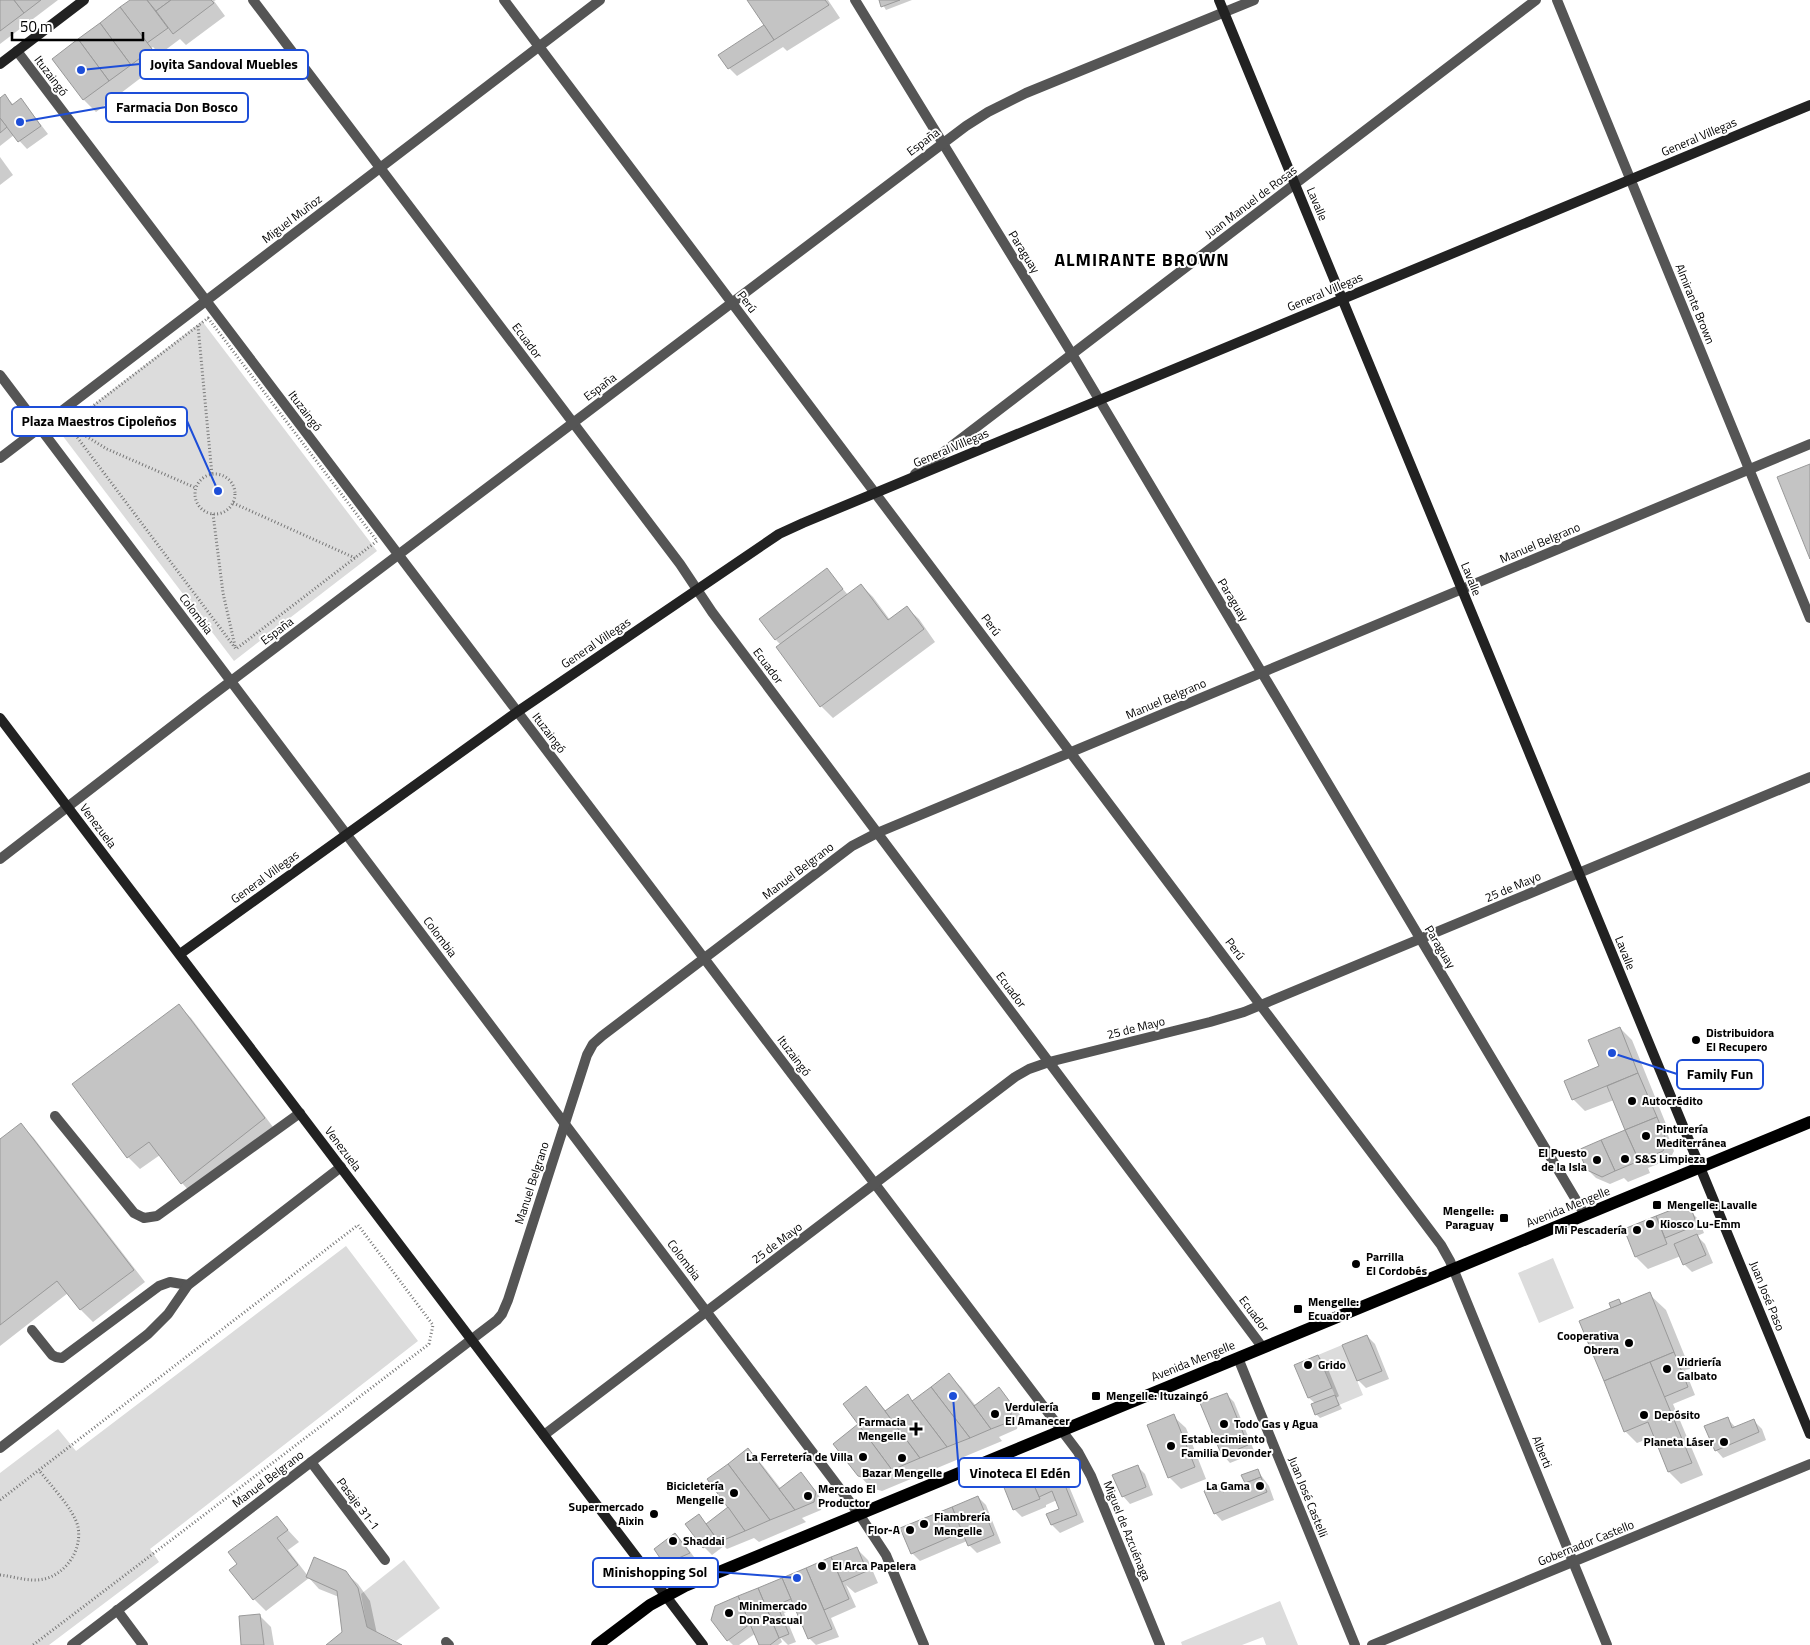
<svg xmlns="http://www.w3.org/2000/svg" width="1810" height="1645" font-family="'Titillium Web',sans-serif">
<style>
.green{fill:#dcdcdc}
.shadow{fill:#0003}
.building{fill:#c4c4c4;stroke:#999}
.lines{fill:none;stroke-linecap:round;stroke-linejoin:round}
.path{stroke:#777;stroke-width:3;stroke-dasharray:1 2.5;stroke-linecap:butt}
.lane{stroke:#555;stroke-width:10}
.street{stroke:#555;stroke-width:10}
.secondary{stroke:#222;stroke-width:10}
.primary{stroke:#000;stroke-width:12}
.poi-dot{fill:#000;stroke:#fff;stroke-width:2}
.labels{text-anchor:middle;stroke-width:4;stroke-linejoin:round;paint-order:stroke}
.street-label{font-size:12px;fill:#000;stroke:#fff}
.poi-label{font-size:12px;font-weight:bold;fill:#000;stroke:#fff;text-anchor:start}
.district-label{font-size:18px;font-weight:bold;letter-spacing:1px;fill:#000;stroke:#fff}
.leader{fill:none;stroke:#1d4ed8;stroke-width:2}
.callout-dot{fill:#1d4ed8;stroke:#fff;stroke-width:2}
.callout{fill:#fff;stroke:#1d4ed8;stroke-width:2}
.callout-label{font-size:14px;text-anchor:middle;font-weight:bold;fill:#000}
</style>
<rect width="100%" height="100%" fill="#fff"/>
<g class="green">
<polygon points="202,321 377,551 234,661 59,431"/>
<polygon points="346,1246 418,1341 150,1549 159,1562 49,1645 0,1645 0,1473 58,1429 76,1451"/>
<polygon points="1553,1258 1574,1308 1539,1323 1518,1273"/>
<polygon points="1342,1345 1363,1395 1339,1405 1318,1355"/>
<polygon points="404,1560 440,1608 396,1641 367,1627 361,1594"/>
<polygon points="1280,1601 1298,1645 1266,1645 1263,1637 1242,1645 1182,1645 1181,1642"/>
</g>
<g class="shadow">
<polygon points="0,0 58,0 0,44"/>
<polygon points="132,0 216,0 214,1 225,16 186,45 180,39 160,54 153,47 151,48 159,57 139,73 142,77 96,112 84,100 54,59"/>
<polygon points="750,0 828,0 840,18 787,51 783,47 737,76 729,68 766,25"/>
<polygon points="880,0 912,0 886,10"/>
<polygon points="5,96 14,105 21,100 28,108 48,134 27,149 14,135 0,146 0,100"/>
<polygon points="0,157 13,175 0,185"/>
<polygon points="827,570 848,595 861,585 873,597 890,620 907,608 919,619 935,642 833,718 821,706 781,645 776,640"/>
<polygon points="179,1006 191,1018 276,1131 193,1195 182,1183 160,1155 140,1169 128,1157"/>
<polygon points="1620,1028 1632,1040 1668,1129 1666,1130 1674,1151 1670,1159 1648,1168 1650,1173 1628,1182 1624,1178 1610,1184 1596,1178 1588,1170 1627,1131 1614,1100 1585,1111 1573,1099 1601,1067"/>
<polygon points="21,1125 33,1137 145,1282 93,1322 81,1310 68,1293 0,1346 0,1141"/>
<polygon points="1679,1208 1691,1212 1699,1220 1704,1233 1697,1236 1705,1244 1713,1263 1692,1272 1684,1264 1681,1256 1648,1269 1636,1257 1626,1230"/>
<polygon points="1649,1294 1666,1310 1690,1369 1685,1370 1695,1395 1673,1404 1703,1475 1681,1484 1669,1472 1655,1436 1637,1443 1625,1431 1580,1322 1612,1309 1619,1300 1623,1304"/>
<polygon points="1367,1336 1375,1344 1389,1379 1366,1388 1358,1380"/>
<polygon points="1318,1356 1326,1364 1339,1396 1336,1398 1342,1409 1320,1418 1316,1414 1316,1404 1309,1398 1296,1365"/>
<polygon points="949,1375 961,1387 976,1406 999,1389 1020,1415 1017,1429 999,1437 1002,1441 882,1491 871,1488 859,1475 860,1425 866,1388 887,1412 908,1396 913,1402"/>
<polygon points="1226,1394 1234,1402 1255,1453 1230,1463 1223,1455"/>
<polygon points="1173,1416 1186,1428 1206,1479 1181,1489 1169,1477"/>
<polygon points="1727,1418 1736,1428 1754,1421 1762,1429 1766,1440 1723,1458 1716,1450"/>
<polygon points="748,1450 760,1462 781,1489 808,1482 823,1501 821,1510 802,1518 806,1522 759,1542 754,1538 727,1549 724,1546 712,1555 704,1547 698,1516 707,1525 730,1508"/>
<polygon points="1055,1465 1063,1472 1084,1522 1060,1533 1052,1525 1048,1515 1060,1510 1057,1500 1046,1505 1046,1507 1022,1517 1014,1509"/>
<polygon points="1137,1466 1145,1474 1153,1495 1130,1504 1123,1496"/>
<polygon points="1257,1470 1269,1486 1274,1500 1222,1521 1215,1513 1220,1485 1226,1492 1247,1484 1246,1482"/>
<polygon points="978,1497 986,1505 1001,1543 977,1553 969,1545 967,1541 920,1561 912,1553 902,1529"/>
<polygon points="276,1517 299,1542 288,1550 308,1576 345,1572 358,1584 370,1601 377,1634 399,1645 328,1645 343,1633 339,1597 319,1589 309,1578 266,1611 254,1599 231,1570 239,1564"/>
<polygon points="675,1535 683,1542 697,1561 681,1568 670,1565 661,1557"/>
<polygon points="856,1548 868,1560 878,1583 855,1593 846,1585 856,1607 831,1618 839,1637 816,1645 809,1638 796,1608 784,1613 796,1642 788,1645 780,1637 782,1642 778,1645 761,1645 756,1633 739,1645 733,1645 728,1640 716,1607"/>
<polygon points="259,1615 271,1627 274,1645 242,1645"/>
</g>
<g class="building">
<polygon points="0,0 14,0 24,13 0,31"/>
<polygon points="14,0 41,0 24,13"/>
<polygon points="130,0 147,0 168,28 147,43 120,7"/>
<polygon points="147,0 171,0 156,11"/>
<polygon points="171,0 211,0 214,3 173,34 156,11"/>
<polygon points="747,0 825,0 829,5 774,40"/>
<polygon points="879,0 900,0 881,7"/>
<polygon points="120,7 152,49 131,65 100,23"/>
<polygon points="100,23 131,65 109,81 78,39"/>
<polygon points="764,25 774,40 728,69 718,55"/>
<polygon points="78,39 109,81 83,100 52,59"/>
<polygon points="5,94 12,105 21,98 41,126 18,142 0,118 0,98"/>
<polygon points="0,118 7,127 0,133"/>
<polygon points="1810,464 1810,559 1777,477"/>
<polygon points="827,568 843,589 775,640 759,619"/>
<polygon points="861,584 888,620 907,606 924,629 820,707 776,647"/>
<polygon points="179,1004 265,1118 181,1184 149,1142 127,1158 72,1084"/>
<polygon points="1620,1027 1638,1073 1572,1100 1564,1081 1599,1066 1588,1040"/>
<polygon points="1638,1073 1657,1117 1625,1130 1607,1086"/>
<polygon points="1657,1117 1667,1142 1663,1151 1639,1161 1625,1130"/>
<polygon points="21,1123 134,1270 80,1310 57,1281 0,1325 0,1139"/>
<polygon points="1625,1130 1639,1161 1615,1171 1601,1140"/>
<polygon points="1601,1140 1615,1171 1602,1177 1587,1170 1578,1150"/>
<polygon points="1679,1207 1692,1211 1697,1225 1665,1238 1656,1216"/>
<polygon points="1656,1216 1667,1244 1635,1257 1624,1229"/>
<polygon points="1697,1234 1706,1255 1683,1265 1674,1244"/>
<polygon points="1650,1292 1674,1352 1604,1381 1579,1321"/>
<polygon points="1619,1299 1621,1304 1611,1308 1609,1303"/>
<polygon points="1367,1335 1382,1371 1357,1381 1342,1345"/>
<polygon points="1674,1352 1688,1387 1664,1397 1650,1362"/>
<polygon points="1318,1355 1332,1388 1308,1398 1294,1365"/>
<polygon points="1650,1362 1692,1463 1668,1472 1648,1422 1624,1432 1604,1381"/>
<polygon points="949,1373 974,1406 991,1429 970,1438 931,1387"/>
<polygon points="866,1386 885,1411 920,1458 892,1470 843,1404"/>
<polygon points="931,1387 970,1438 947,1447 912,1401"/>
<polygon points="999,1387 1013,1406 1009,1422 991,1429 974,1406"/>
<polygon points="1227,1393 1248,1445 1222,1456 1200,1403"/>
<polygon points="908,1394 912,1401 947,1447 920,1458 885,1411"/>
<polygon points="1335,1395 1339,1405 1315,1415 1311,1404"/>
<polygon points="1174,1414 1195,1467 1168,1478 1147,1425"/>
<polygon points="1728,1417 1732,1428 1754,1419 1759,1432 1715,1451 1704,1426"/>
<polygon points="858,1424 892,1470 870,1479 858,1476 833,1444"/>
<polygon points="748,1448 779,1489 795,1510 770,1520 728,1464"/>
<polygon points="1056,1463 1077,1515 1051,1525 1046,1514 1059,1509 1052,1491 1039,1497 1029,1474"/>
<polygon points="728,1464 770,1520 745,1531 707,1479"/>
<polygon points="1138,1465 1146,1487 1122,1497 1112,1475"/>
<polygon points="1258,1469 1261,1477 1245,1483 1241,1475"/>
<polygon points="801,1472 816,1492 814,1502 795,1510 779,1489"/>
<polygon points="1029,1474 1040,1499 1013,1510 1003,1485"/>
<polygon points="1261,1477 1267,1492 1214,1514 1204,1491 1220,1484 1223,1492"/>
<polygon points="978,1496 994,1535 968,1546 952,1507"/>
<polygon points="728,1507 745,1531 719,1542 706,1524"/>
<polygon points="952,1507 962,1532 911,1554 900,1528"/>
<polygon points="699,1514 716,1538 703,1548 685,1524"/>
<polygon points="277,1516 288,1530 277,1538 298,1565 253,1600 229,1570 237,1564 228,1552"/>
<polygon points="675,1533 690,1553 672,1561 660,1558 654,1549"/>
<polygon points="857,1547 867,1571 842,1582 831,1557"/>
<polygon points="314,1557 346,1571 358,1588 367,1627 402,1645 326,1645 342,1632 337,1591 306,1577"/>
<polygon points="831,1557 849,1599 824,1610 806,1568"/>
<polygon points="806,1568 832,1629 808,1639 782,1578"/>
<polygon points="782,1578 791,1599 777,1605 789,1634 779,1638 758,1588"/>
<polygon points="758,1588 779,1638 770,1645 759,1645 738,1596"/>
<polygon points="738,1596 750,1624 727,1641 711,1620 715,1606"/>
<polygon points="260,1614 264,1645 241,1645 239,1616"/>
</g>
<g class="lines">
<g class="path">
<polygon points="208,318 377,541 236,649 68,425"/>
<polyline points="198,326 212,475"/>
<polyline points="71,427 107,449 196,488"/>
<circle cx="215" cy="494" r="20"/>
<polyline points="233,503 355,558"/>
<polyline points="213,514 223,593 235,646"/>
<polyline points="0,1500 358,1225 433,1325 429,1344 33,1645"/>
<path d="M0,1575C11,1576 23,1580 34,1580C61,1581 83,1553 78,1527C74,1509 50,1485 39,1470"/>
</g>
<g class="lane">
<polyline points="55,1116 134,1213 144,1218 157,1216 300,1113"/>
<polyline points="32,1330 52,1355 56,1357 62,1358 159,1286 170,1282 188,1285"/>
<polyline points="0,1448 148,1334 168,1314 188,1285 341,1167"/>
</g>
<g class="street">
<polyline points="253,0 680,564 712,612 1263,1348"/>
<polyline points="504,0 1441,1245 1450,1261 1607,1645"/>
<polyline points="855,0 1072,354 1585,1215"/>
<polyline points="1557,0 1810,618"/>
<polyline points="17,51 1078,1452 1091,1476 1160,1645"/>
<polyline points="0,375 859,1514 886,1555 924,1645"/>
<polyline points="0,458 600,0"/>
<polyline points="915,474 1536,0"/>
<polyline points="0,859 206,700 966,126 988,112 1026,93 1254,0"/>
<polyline points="1238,1358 1355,1645"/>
<polyline points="544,1435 1015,1077 1029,1069 1049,1062 1210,1022 1244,1012 1810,777"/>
<polyline points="311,1462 385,1560"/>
<polyline points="117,1610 143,1645"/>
<polyline points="446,1642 449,1645"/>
<polyline points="72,1645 497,1320 502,1314 508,1300 587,1055 593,1044 602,1036 852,846 877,833 1810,444"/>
<polyline points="1372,1645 1810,1464"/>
</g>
<g class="secondary">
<polyline points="1219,0 1810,1434"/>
<polyline points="0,64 84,0"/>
<polyline points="0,718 703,1645"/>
<polyline points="180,954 517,712 779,534 803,523 1810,105"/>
</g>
<polyline class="primary" points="597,1645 650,1605 685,1586 1810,1122"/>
</g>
<g class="poi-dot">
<circle cx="1696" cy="1040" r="5"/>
<circle cx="1632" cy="1101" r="5"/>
<circle cx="1646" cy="1136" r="5"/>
<circle cx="1625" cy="1159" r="5"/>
<circle cx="1597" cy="1160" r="5"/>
<rect x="1652" y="1200" width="10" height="10" rx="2.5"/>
<rect x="1499" y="1213" width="10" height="10" rx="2.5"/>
<circle cx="1650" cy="1224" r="5"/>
<circle cx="1637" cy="1230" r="5"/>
<circle cx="1356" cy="1264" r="5"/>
<rect x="1293" y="1304" width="10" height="10" rx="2.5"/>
<circle cx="1629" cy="1343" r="5"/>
<circle cx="1308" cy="1365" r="5"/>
<circle cx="1667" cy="1369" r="5"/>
<rect x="1091" y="1391" width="10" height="10" rx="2.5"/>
<circle cx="995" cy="1414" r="5"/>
<circle cx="1644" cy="1415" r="5"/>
<circle cx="1224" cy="1424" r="5"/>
<path d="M913.5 1421.5h5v5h5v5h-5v5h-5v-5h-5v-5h5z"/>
<circle cx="1724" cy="1442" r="5"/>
<circle cx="1171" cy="1446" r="5"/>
<circle cx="863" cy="1457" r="5"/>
<circle cx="902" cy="1458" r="5"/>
<circle cx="1260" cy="1486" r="5"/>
<circle cx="734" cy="1493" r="5"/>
<circle cx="808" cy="1496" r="5"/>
<circle cx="654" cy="1514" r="5"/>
<circle cx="924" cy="1524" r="5"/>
<circle cx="910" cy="1530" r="5"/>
<circle cx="673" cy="1541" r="5"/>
<circle cx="822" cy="1566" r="5"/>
<circle cx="729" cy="1613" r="5"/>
</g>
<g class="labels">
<g class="street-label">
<text transform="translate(51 76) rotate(53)" y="4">Ituzaingó</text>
<text transform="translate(1699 137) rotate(-23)" y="4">General Villegas</text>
<text transform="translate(923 142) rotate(-37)" y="4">España</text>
<text transform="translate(1251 202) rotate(-37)" y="4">Juan Manuel de Rosas</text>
<text transform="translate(1317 204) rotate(67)" y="4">Lavalle</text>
<text transform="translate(292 219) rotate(-37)" y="4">Miguel Muñoz</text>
<text transform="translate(1024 252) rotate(58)" y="4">Paraguay</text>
<text transform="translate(1325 292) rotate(-23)" y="4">General Villegas</text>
<text transform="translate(747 302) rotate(53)" y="4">Perú</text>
<text transform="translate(1695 304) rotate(68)" y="4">Almirante Brown</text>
<text transform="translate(527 341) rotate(53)" y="4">Ecuador</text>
<text transform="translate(600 387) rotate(-37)" y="4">España</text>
<text transform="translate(305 411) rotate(53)" y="4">Ituzaingó</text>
<text transform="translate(951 448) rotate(-23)" y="4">General Villegas</text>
<text transform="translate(1540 543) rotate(-23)" y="4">Manuel Belgrano</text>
<text transform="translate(1471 579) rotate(68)" y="4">Lavalle</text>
<text transform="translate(1233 600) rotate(59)" y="4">Paraguay</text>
<text transform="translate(196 614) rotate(53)" y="4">Colombia</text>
<text transform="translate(991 625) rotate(53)" y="4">Perú</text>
<text transform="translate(277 631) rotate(-37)" y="4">España</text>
<text transform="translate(596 643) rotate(-34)" y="4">General Villegas</text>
<text transform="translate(768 666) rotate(53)" y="4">Ecuador</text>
<text transform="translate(1166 699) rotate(-23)" y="4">Manuel Belgrano</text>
<text transform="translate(549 733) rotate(53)" y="4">Ituzaingó</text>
<text transform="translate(98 826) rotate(53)" y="4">Venezuela</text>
<text transform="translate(798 871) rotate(-37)" y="4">Manuel Belgrano</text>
<text transform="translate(265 877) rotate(-36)" y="4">General Villegas</text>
<text transform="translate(1513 887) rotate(-23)" y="4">25 de Mayo</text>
<text transform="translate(440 937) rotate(53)" y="4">Colombia</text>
<text transform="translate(1440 947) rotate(59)" y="4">Paraguay</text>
<text transform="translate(1235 949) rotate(53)" y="4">Perú</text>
<text transform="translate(1625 953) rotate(68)" y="4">Lavalle</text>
<text transform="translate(1011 990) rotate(53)" y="4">Ecuador</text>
<text transform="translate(1136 1028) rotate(-14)" y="4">25 de Mayo</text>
<text transform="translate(794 1056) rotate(53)" y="4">Ituzaingó</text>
<text transform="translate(343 1149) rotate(53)" y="4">Venezuela</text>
<text transform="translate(532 1183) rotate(-72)" y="4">Manuel Belgrano</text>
<text transform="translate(1568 1207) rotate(-22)" y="4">Avenida Mengelle</text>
<text transform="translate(777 1243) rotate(-37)" y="4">25 de Mayo</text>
<text transform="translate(684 1260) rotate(53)" y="4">Colombia</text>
<text transform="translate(1767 1296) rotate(68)" y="4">Juan José Paso</text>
<text transform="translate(1254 1314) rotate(53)" y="4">Ecuador</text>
<text transform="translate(1193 1361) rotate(-22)" y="4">Avenida Mengelle</text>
<text transform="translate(1542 1452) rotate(68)" y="4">Alberti</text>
<text transform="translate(268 1479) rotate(-37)" y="4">Manuel Belgrano</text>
<text transform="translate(1308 1497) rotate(68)" y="4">Juan José Castelli</text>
<text transform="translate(358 1504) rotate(53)" y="4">Pasaje 31-1</text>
<text transform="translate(1127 1531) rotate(68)" y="4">Miguel de Azcuénaga</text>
<text transform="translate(1586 1543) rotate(-22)" y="4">Gobernador Castello</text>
</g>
<g class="poi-label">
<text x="1706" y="1037">Distribuidora<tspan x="1706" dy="14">El Recupero</tspan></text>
<text x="1642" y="1105">Autocrédito</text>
<text x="1656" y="1133">Pinturería<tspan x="1656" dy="14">Mediterránea</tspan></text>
<text x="1587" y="1157" text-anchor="end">El Puesto<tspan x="1587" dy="14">de la Isla</tspan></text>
<text x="1635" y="1163">S&amp;S Limpieza</text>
<text x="1667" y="1209">Mengelle: Lavalle</text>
<text x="1494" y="1215" text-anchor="end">Mengelle:<tspan x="1494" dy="14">Paraguay</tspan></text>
<text x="1660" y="1228">Kiosco Lu-Emm</text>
<text x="1627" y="1234" text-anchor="end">Mi Pescadería</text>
<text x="1366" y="1261">Parrilla<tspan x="1366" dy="14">El Cordobés</tspan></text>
<text x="1308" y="1306">Mengelle:<tspan x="1308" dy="14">Ecuador</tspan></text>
<text x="1619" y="1340" text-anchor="end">Cooperativa<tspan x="1619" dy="14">Obrera</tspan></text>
<text x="1677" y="1366">Vidriería<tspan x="1677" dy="14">Galbato</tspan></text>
<text x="1318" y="1369">Grido</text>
<text x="1106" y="1400">Mengelle: Ituzaingó</text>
<text x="1005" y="1411">Verdulería<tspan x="1005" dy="14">El Amanecer</tspan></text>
<text x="1654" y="1419">Depósito</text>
<text x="906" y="1426" text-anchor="end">Farmacia<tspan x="906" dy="14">Mengelle</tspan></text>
<text x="1234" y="1428">Todo Gas y Agua</text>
<text x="1181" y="1443">Establecimiento<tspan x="1181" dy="14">Familia Devonder</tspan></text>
<text x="1714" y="1446" text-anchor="end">Planeta Láser</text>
<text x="853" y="1461" text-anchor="end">La Ferretería de Villa</text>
<text x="902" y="1477" text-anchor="middle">Bazar Mengelle</text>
<text x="724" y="1490" text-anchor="end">Bicicletería<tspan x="724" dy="14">Mengelle</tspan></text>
<text x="1250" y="1490" text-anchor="end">La Gama</text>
<text x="818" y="1493">Mercado El<tspan x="818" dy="14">Productor</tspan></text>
<text x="644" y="1511" text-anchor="end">Supermercado<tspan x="644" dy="14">Aixin</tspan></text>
<text x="934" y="1521">Fiambrería<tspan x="934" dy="14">Mengelle</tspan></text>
<text x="900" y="1534" text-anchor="end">Flor-A</text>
<text x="683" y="1545">Shaddai</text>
<text x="832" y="1570">El Arca Papelera</text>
<text x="739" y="1610">Minimercado<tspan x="739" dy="14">Don Pascual</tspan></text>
</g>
<g class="district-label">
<text x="1142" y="266">ALMIRANTE BROWN</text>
</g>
</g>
<path class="leader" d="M81 70L140 64M20 122L106 107M218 491L187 421M1612 1053L1677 1074M953 1396L959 1473M797 1578L718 1572"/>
<g class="callout-dot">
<circle cx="81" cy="70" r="5"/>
<circle cx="20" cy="122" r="5"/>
<circle cx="218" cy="491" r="5"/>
<circle cx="1612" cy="1053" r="5"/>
<circle cx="953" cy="1396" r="5"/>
<circle cx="797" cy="1578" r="5"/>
</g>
<g class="callout">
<rect x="140" y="50" width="168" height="29" rx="5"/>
<rect x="106" y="93" width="142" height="29" rx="5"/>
<rect x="12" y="407" width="175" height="29" rx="5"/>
<rect x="1677" y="1060" width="86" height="29" rx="5"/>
<rect x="959" y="1458" width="121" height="29" rx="5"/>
<rect x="593" y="1558" width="125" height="29" rx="5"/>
</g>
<g class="callout-label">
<text x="224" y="69">Joyita Sandoval Muebles</text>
<text x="177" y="112">Farmacia Don Bosco</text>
<text x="99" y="426">Plaza Maestros Cipoleños</text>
<text x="1720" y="1079">Family Fun</text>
<text x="1020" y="1478">Vinoteca El Edén</text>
<text x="655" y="1577">Minishopping Sol</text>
</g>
<path d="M12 32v8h131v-8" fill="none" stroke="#000000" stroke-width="2.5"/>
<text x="20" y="32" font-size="15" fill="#000000" stroke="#ffffff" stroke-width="4" paint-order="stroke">50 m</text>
</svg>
